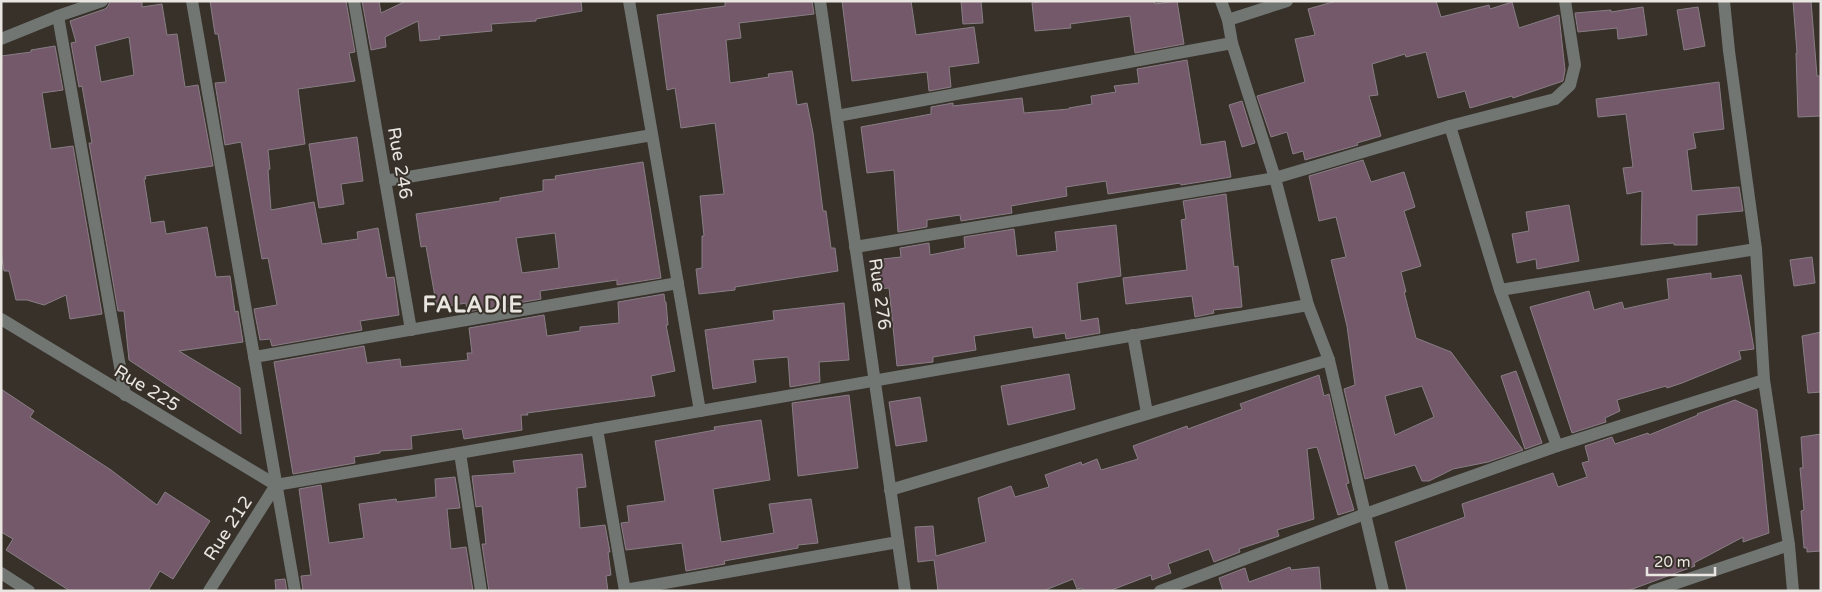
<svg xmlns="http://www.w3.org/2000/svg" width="1822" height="592" font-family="'Varela Round',sans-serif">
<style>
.building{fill:#74596b;stroke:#887e84;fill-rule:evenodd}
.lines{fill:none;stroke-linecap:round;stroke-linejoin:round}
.minor{stroke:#717673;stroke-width:12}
.labels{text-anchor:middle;stroke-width:4;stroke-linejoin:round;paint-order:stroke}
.street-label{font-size:18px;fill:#e9e5e0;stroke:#37312a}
.district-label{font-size:22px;font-weight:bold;letter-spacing:1px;fill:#e9e5e0;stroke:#37312a}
</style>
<rect width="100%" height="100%" fill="#37312a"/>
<g class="building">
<path d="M110,1H142V7L162,4L167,35L177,34L185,87L198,85L213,166L145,176L146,179H144L151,223L164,221L166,234L207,227L216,277L230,276L235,312L238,311L243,342L179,351L240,388L241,434L129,360L124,311H118L89,143H92L82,86L79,87L71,43L76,42L70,21L105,9L108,6ZM129,37L134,75L101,82L95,46Z"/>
<polygon points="210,1 346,1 355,52 349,53 355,81 298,89 305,144 268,150 270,169 268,170 271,210 314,202 322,244 358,239 357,232 378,228 387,278 394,277 399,315 360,321 362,330 272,346 270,339 260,340 254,309 277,305 268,258 262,259 241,142 225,145 215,83 226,82 218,34 215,34"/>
<polygon points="362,1 379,1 381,13 406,1 581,1 582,11 536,19 536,21 491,24 492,31 439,36 440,39 420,41 418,21 385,37 386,47 371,50"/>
<polygon points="725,1 812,1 814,14 739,23 741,38 726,40 730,83 769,77 768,74 792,71 797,105 807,103 813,133 823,211 826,211 831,248 835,248 838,271 735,287 735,290 699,294 696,269 702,268 702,236 704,236 700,196 724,194 715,123 681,128 675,88 667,90 657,15 725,6"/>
<polygon points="842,1 911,1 916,35 974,27 979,63 949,67 951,87 929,91 927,72 852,81"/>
<polygon points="961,1 981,1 983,23 963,24"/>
<polygon points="1047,1 1154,1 1155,4 1177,1 1184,44 1135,53 1130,16 1070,24 1071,28 1035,31 1032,3"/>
<polygon points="1336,1 1436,1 1441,17 1489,5 1490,9 1512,2 1519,28 1559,15 1565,70 1563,81 1513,98 1512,96 1470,108 1465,91 1438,98 1426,52 1406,57 1405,54 1372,64 1378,95 1369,96 1381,136 1357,143 1358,145 1305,160 1303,151 1293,154 1287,132 1271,137 1257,96 1305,82 1295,39 1315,35 1308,9"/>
<polygon points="1793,1 1811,1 1817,76 1821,76 1821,116 1798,117 1796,53 1797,53"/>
<polygon points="1643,7 1647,35 1618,39 1617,28 1578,32 1575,13 1611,10 1611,12"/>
<polygon points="1698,7 1705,46 1684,50 1677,10"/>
<polygon points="55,46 63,90 42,93 51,149 73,146 102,314 70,319 66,295 44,305 27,300 16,300 9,271 4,271 1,252 1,56 31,52 31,50"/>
<polygon points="1187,60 1201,145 1225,141 1231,177 1181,185 1180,183 1108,194 1106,181 1066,187 1067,196 1011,206 1012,213 961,221 960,215 927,220 927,227 898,232 894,170 867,173 861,127 931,114 931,107 953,103 953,106 1022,98 1024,113 1069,109 1069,108 1092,104 1091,96 1116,92 1114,86 1139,83 1137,69"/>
<polygon points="1719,82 1724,129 1693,133 1696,148 1687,150 1692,191 1739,187 1743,211 1697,215 1697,245 1674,245 1674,243 1641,245 1642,191 1627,194 1623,168 1633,167 1626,114 1598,117 1596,99"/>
<polygon points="1242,101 1255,143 1242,147 1229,105"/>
<polygon points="357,137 363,181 341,184 344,204 319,208 309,144"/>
<path d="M1363,160L1371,182L1404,172L1415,207L1404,211L1421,266L1401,272L1406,292H1404L1416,338L1451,352L1523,450L1488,462L1453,469L1429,481H1422L1415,465L1365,479L1344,389L1355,385L1347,326L1331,260L1346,257L1336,217L1319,221L1309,176ZM1422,386L1434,417L1395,435L1385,396Z"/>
<path d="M643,162L661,278L617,285V280L540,291L541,299L467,312L466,303L437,308L426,246L421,247L416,214L500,201V198L543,191V180L556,179L555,176ZM555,233L559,268L522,273L516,238Z"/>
<polygon points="1226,194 1234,267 1238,266 1242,307 1213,310 1214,313 1195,317 1192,296 1126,304 1123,278 1187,270 1181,220 1186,219 1183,201"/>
<polygon points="1569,205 1579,261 1537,269 1536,259 1517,263 1512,234 1529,231 1526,212"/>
<polygon points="1116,225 1121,276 1077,283 1081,321 1098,318 1100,333 1066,339 1065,333 1034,338 1032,327 974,336 976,350 933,357 933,362 897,366 889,288 878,289 876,270 884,269 883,259 901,257 900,248 929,243 930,255 965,248 964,237 1014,229 1017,256 1057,251 1055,232"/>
<polygon points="1812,257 1815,283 1794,286 1790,260"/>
<polygon points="1711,273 1711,279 1741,275 1754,349 1739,351 1741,359 1682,383 1667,388 1666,386 1617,400 1620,411 1605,418 1606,422 1572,433 1530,307 1589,291 1594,310 1622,302 1624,309 1669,299 1667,279"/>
<polygon points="664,294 665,302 666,302 668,325 666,325 675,371 651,376 655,396 527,413 528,415 521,415 522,430 464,439 462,429 411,436 412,449 380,451 380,453 354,457 355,463 293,474 274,362 364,346 367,363 400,359 401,367 468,360 467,353 472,353 469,328 544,315 547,336 580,331 580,327 619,323 618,302"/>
<polygon points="844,303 849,360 819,362 820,382 790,387 788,357 753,360 756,382 713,389 705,330 774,320 773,311"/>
<polygon points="1821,332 1821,392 1808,393 1802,336"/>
<polygon points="1516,371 1542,443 1525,449 1501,376"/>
<polygon points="1069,374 1075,409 1008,425 1001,386"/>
<polygon points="1319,375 1324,396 1329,394 1349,483 1346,484 1354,510 1338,515 1317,447 1307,449 1314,519 1277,530 1279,536 1239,549 1240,552 1214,562 1209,549 1168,564 1171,573 1152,580 1151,575 1109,591 1084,591 1082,588 1077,589 1073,579 1043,591 938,591 934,560 918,562 915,527 933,526 936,556 986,542 978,498 1011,486 1015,497 1049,487 1045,475 1081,462 1082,465 1097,459 1101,470 1138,459 1133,446 1187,426 1188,429 1242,409 1240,404"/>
<polygon points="1,389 34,411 30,417 111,470 157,505 165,492 210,521 173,579 160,571 148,591 70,591 6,550 13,539 1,532"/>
<polygon points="849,395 858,468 798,476 792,403"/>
<polygon points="920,397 927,441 896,446 889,402"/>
<polygon points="1735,400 1757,410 1769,533 1743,542 1743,537 1694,563 1695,566 1627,591 1407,591 1395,542 1465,517 1462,504 1553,473 1558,487 1587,477 1582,463 1589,461 1585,446 1612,437 1615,444 1648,433 1649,435 1698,415 1697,414"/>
<polygon points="761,420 770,480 713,489 721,542 774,533 769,504 811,499 818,543 798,545 798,548 724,561 725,564 686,571 682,543 626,550 621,523 629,522 627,506 665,501 655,441 715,430 714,427"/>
<polygon points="1821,434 1821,551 1807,552 1807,548 1804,548 1801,511 1804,510 1800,468 1803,468 1801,437"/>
<polygon points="582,454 586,487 577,488 580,528 605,525 610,552 608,552 611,575 606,576 608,591 489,591 482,544 486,544 482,506 476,507 472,476 515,473 513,461"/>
<polygon points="455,477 460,508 447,509 451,549 466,547 473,591 303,591 301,576 311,575 299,489 321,485 329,543 364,538 359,504 396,499 397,502 436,497 435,479"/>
<polygon points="1290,567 1291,570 1319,567 1321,591 1223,591 1219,578 1245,568 1249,582"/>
<polygon points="285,579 287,591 276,591 275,580"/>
</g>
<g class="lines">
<g class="minor">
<polyline points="192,1 295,591"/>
<polyline points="354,1 411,330"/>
<polyline points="629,1 700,411"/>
<polyline points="820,1 905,591"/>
<polyline points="1221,1 1228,20 1232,43 1275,178 1308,305 1329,360 1383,591"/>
<polyline points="1724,1 1729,51 1756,249 1764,380 1789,545 1793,591"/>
<polyline points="58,16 125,395"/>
<polyline points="1228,20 1287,1"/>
<polyline points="1,39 58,16 102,1"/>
<polyline points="837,116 1232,43"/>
<polyline points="1450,126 1500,290 1557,446"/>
<polyline points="385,181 652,135"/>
<polyline points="855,247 1275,178 1450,126 1555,99 1570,85 1575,65 1565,1"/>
<polyline points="1500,290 1756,249"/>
<polyline points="1,319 276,485"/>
<polyline points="1133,335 1147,413"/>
<polyline points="254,357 678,283"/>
<polyline points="597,429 625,591"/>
<polyline points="460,453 481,591"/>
<polyline points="276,485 1308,305"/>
<polyline points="890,490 1329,360"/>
<polyline points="1,573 29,591"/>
<polyline points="625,590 898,542"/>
<polyline points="209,591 276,485"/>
<polyline points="1160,591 1365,514 1557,446 1764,380"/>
<polyline points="1653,591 1789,545"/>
</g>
</g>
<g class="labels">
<g class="street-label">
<text transform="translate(400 163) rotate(80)" y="6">Rue 246</text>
<text transform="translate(880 294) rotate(82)" y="6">Rue 276</text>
<text transform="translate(147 388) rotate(31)" y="6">Rue 225</text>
<text transform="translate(228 528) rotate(-57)" y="6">Rue 212</text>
</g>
<g class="district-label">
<text x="473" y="312">FALADIE</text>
</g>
</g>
<rect width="1822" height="592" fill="none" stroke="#e9e5e0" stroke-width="5"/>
<path d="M1647 567v8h68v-8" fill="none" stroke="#e9e5e0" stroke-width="2.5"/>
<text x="1654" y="567" font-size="15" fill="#e9e5e0" stroke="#37312a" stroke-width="4" paint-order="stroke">20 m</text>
</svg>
